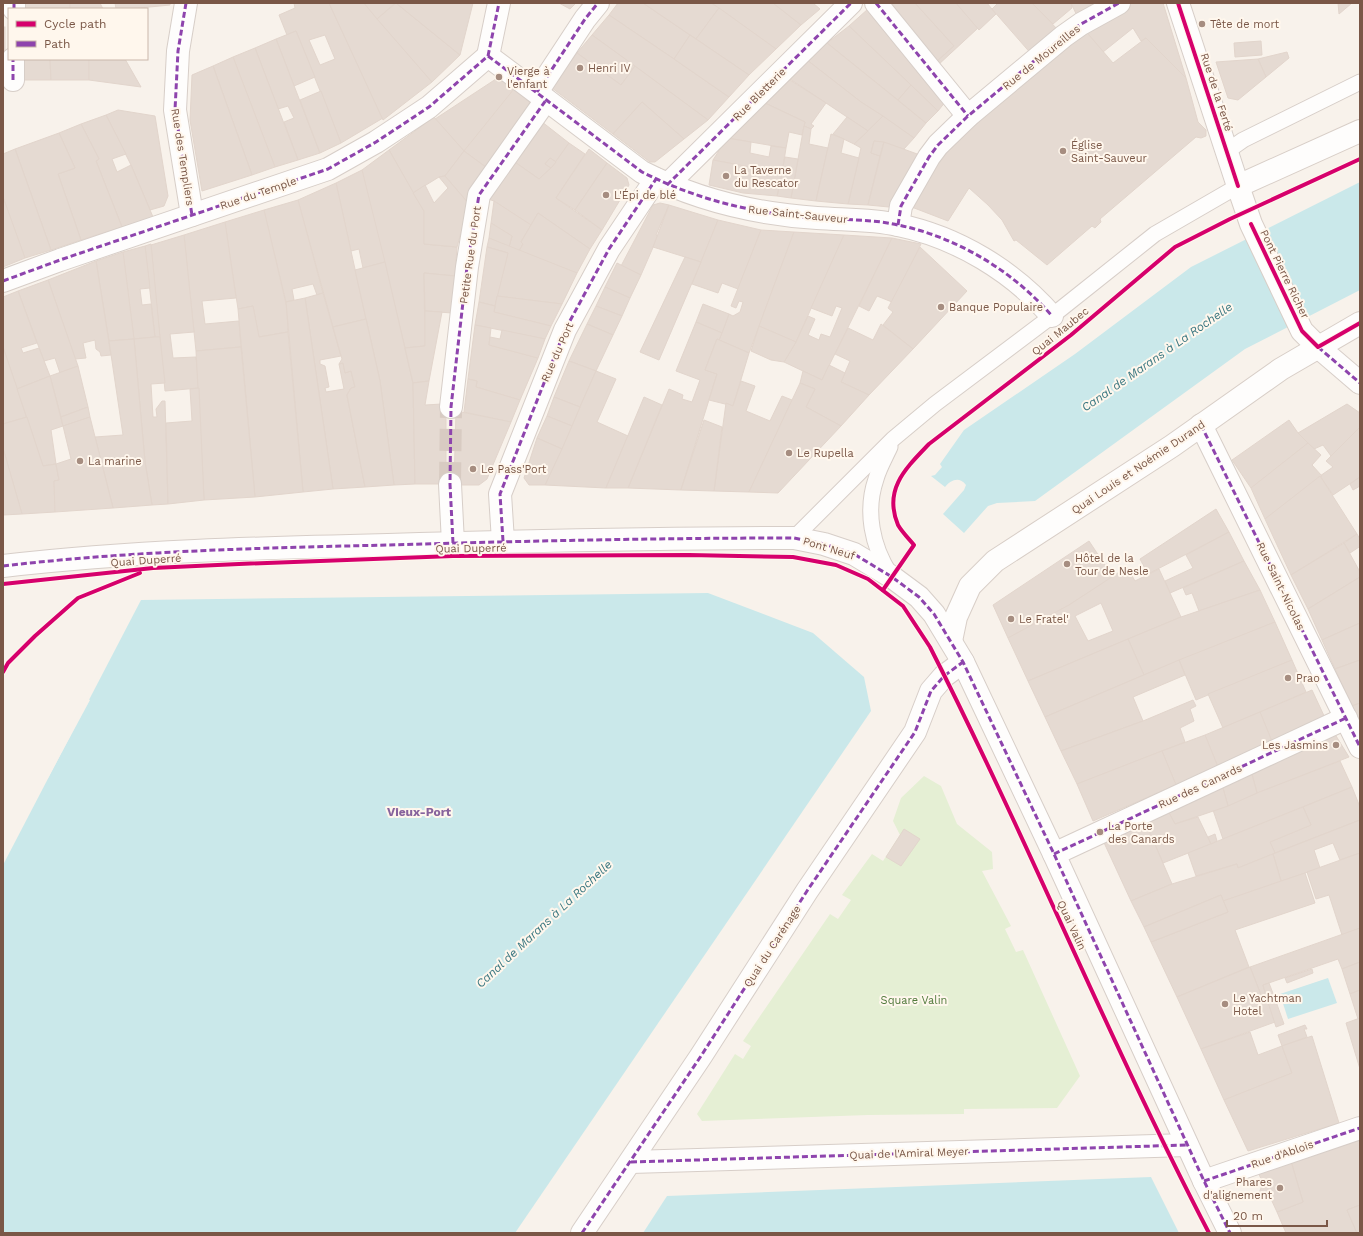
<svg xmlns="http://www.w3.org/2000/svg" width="1363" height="1236" font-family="'Work Sans',sans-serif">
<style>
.green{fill:#e5efd4}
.water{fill:#cae8ea}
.pier{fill:#f8f2eb}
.building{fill:#e5dad2;stroke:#e2d5cc;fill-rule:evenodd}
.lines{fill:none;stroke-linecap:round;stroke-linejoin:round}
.pedestrian-tunnel{stroke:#d8cbc2;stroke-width:22;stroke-dasharray:22 11;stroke-linecap:butt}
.service-casing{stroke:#d7cec8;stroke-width:17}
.pedestrian-casing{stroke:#d7cec8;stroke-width:24}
.minor-casing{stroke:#d7cec8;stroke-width:24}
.secondary-casing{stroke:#d8cec7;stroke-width:24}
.service{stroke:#fefdfc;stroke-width:15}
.pedestrian{stroke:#fefdfc;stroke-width:22}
.minor{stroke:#fefdfc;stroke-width:22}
.secondary{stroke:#fefdfc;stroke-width:22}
.quiet{stroke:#8e44ad;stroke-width:3;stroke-dasharray:6 3;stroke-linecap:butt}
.cycleway-casing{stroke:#fff7ed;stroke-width:6}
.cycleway{stroke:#d6006c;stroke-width:4}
.poi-dot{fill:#a68d80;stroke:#fff7ed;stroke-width:1.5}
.labels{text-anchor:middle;stroke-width:4;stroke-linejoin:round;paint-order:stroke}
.poi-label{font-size:11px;fill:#7a5747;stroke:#fff7ed;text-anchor:start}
.street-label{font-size:11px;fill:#7a5747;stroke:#fff7ed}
.park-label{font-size:11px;fill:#517a3c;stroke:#fff7ed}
.water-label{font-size:12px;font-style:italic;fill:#3a7780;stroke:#fff7ed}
.neighbourhood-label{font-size:12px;font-weight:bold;fill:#87639d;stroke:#fff7ed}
</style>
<rect width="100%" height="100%" fill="#f8f2eb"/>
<polygon class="green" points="924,776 941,786 957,824 992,852 993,869 982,871 1011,926 1005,929 1016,952 1023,950 1080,1076 1057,1108 964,1109 964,1114 868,1115 702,1121 697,1114 735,1054 743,1059 751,1046 743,1041 830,914 838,919 851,900 842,895 872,854 883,861 900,835 893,821 901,798"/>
<g class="water">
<path d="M1360,182V290L1245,349L1035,501L997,503L988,506L964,533L943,514L964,490L966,485C959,476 951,480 945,487L931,476L935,475L942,467L940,464L964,430L1075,354L1191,267Z"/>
<polygon points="708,593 813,633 864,677 871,711 515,1233 3,1233 3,865 141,600"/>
<polygon points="1328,978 1337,1003 1288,1019 1280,994"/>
<polygon points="1151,1177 1179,1233 643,1233 667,1196"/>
</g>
<polygon class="pier" points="88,699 90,700 48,778 47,777"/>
<g class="building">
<rect x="20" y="3" width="50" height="6"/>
<polygon points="70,3 100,3 103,9 70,9"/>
<polygon points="115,3 170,3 170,5 129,9 116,9"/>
<path d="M294,3H329L383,118L341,143L296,31L287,35L279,15L295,8ZM325,35L335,59L320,65L309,40Z"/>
<polygon points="329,3 364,3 432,82 383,120"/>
<polygon points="364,3 395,3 377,19"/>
<polygon points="396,3 460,55 432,82 377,19"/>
<polygon points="396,3 473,3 460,55"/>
<polygon points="559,3 576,3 570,9"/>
<polygon points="618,3 643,3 690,35 674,59 609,15"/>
<polygon points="643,3 711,3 719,8 696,39"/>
<polygon points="712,3 773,3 801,25 776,49"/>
<polygon points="773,3 813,3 820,9 801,25"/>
<polygon points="885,3 915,3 954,46 935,63"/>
<polygon points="915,3 956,3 978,28 937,66 935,63 954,46"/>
<polygon points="956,3 987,3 996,14 979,30"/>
<polygon points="998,3 1032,3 1060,32 1033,56 992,9"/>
<polygon points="1032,3 1071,3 1072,8 1053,24"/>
<polygon points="1071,3 1111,3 1079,20"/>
<polygon points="1127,3 1163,3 1186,78 1146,38 1141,41 1133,28 1103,52 1083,28"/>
<polygon points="1338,3 1352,3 1339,14"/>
<polygon points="719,8 776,49 749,75 696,39"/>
<polygon points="868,9 946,101 938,111 849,26"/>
<polygon points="609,15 674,59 729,97 708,120 592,35"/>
<polygon points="849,26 911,85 898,100 827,43"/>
<rect x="3" y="27" width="2" height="53"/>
<polygon points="1083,28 1113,63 1146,38 1186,78 1198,122 1206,130 1206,136 1201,138 1196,137 1100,219 1101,222 1095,228 1092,226 1047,265 1016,240 1014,241 1002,220 988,205 969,188 948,221 909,206 932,163"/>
<polygon points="296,31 315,77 294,86 276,39"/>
<polygon points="592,35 635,66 621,85 577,53"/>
<polygon points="690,35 749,75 729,97 674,59"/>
<polygon points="276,39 320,153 298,160 284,122 294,118 288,106 278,109 255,48"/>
<polygon points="1261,41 1262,55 1235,57 1234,43"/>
<polygon points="827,43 926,123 914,138 861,102 807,60"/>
<polygon points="255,48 298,160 275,167 233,57"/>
<polygon points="1287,52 1289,58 1266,77 1258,59"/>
<polygon points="577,53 621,85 635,66 708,120 684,139 642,102 613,134 552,88"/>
<polygon points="233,57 275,167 252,175 213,66"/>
<polygon points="19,59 50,59 51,80 19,80"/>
<polygon points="50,59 89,59 89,80 51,80"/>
<polygon points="89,59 125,59 141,87 89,80"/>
<polygon points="1258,59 1266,77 1238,100 1228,98 1216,62"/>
<polygon points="807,60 861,102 883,116 868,131 787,77"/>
<polygon points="213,66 252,175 202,191 190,120 192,75"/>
<polygon points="499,77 514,89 464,151 435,119"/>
<polygon points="790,80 826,103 811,124 814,126 811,129 804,126 805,122 765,103"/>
<polygon points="911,85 938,111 926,123 898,100"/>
<polygon points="514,89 535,107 487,168 464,151"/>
<polygon points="321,91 341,143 320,153 300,100"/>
<polygon points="642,102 684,139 655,162 650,162 613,134"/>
<polygon points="765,103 805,122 802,135 789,132 786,148 727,138"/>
<polygon points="118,110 155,116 168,196 164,206 150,210 131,165 106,115"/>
<polygon points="106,115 126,154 112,159 117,172 131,165 153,217 122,227 96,161 99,159 81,124"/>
<polygon points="883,116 914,138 904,149 874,141 871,153 880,156 868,205 848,204 861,148 854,144"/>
<polygon points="434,117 464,151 445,176 439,177 413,193 389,150"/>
<polygon points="847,117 868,131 854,144 833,134"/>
<polygon points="537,118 569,143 556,162 550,158 545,164 551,168 539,179 509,158"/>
<polygon points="81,124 99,159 96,161 122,227 81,240 58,174 75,168 59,133"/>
<polygon points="804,126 811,129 809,144 828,148 816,201 791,198"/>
<polygon points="59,133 75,168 58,174 81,240 51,250 15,149"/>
<polygon points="831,134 844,139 841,153 859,158 848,204 816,201"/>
<polygon points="727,138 751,142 750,153 769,157 771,146 786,148 782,173 713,160"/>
<polygon points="874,141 884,142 880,156 871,153"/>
<polygon points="884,142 920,155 889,207 868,205"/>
<polygon points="569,143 585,154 556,198 602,230 590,249 538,213 531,225 494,201 482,197 509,158 539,179 551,168"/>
<polygon points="15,149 51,250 25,258 3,197 3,154"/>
<polygon points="589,149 607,163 575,210 556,198"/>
<polygon points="389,150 424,211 424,244 457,247 455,276 424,273 425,346 405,348 362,170"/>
<polygon points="464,151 487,168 469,204 445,176"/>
<polygon points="785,157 798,159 791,198 777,196"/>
<polygon points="550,158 556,162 551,168 545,164"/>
<polygon points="713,160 782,173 777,196 743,193 709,185"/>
<polygon points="607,163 627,178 629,185 602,230 575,210"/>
<polygon points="362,170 385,262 363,268 359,249 351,251 336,183"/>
<polygon points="445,176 469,204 457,247 424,244 424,211 413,193 425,185 434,203 448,188 439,177"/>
<polygon points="336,183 366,319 333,327 298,200"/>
<polygon points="3,197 25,258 3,267"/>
<polygon points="298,200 323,293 317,295 313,284 292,289 294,300 286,302 264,210"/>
<polygon points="494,201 531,225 521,242 523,244 519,251 509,247 512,236 491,223"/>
<polygon points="660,203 669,205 656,235 658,236 641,275 621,266 653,205"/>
<polygon points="669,205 718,220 701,262 653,247"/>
<polygon points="264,210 287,308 288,332 259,337 253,306 238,309 225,222"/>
<polygon points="538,213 590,249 577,273 519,251 523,244 521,242"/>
<polygon points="718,220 761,230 738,289 722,283 718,293 692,284"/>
<polygon points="225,222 236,298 202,301 205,324 239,321 241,347 196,351 184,235"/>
<polygon points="491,223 512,236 509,247 489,238"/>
<polygon points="761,230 794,232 749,353 719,340 729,314 733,316 740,312 743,302 739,301 736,308 731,306"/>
<polygon points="794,232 844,235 796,342 759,326"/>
<polygon points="184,235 194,332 170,334 173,358 196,357 199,388 165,391 151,245"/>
<polygon points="844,235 892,238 822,380 784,362 796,342 808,316 815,319 808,335 819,340 821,334 830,337 842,308 836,306 832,316 811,308"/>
<polygon points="489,238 577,273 562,304 497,296 508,253 487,247"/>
<polygon points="892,238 921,244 892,302 877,296 869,311 859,306"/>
<polygon points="151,244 160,337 155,337 145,246"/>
<polygon points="145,246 150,288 140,289 142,305 151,304 155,337 134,339 123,252"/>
<polygon points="487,247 508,253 495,306 479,302"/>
<polygon points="920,247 967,291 913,349 883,325 893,312 888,308"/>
<polygon points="123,252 134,339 109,341 96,261"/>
<polygon points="685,257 701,262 659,360 640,352"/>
<polygon points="96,261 111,355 101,356 100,352 96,349 95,340 83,343 86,358 75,359 48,280"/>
<polygon points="385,262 413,383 415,484 394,485 380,381 355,270"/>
<polygon points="617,263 641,275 630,298 605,287"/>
<polygon points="424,273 455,276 452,313 425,311"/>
<polygon points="48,280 78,366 60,373 55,358 44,361 18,291"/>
<polygon points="605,287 630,298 622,316 596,306"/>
<polygon points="18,291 37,343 21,348 23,353 39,348 50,376 17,389 3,347 3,297"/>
<polygon points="323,293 341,356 320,360 320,364 325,366 329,387 325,388 326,392 344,389 339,364 343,363 345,373 351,371 355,387 351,388 347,395 365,487 333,489 305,298"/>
<polygon points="497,296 562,304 551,326 494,312"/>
<polygon points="305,298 333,489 303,492 286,302"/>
<polygon points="479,302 495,306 494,312 551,326 545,339 475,325"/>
<polygon points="703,304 729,314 722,333 696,322"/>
<polygon points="253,306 259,337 288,332 303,492 255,497 238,309"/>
<polygon points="596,306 622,316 613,335 587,324"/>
<polygon points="425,311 442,312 429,381 413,383 405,348 425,346"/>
<polygon points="366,319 380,381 394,485 365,487 347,395 351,388 355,387 351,371 345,373 343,363 339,364 342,359 333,327"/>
<polygon points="696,322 722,333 719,340 717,339 705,370 717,374 681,490 628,488 669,389 683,395 682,399 692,402 700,380 676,371"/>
<polygon points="587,324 613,335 596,371 569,361"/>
<polygon points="881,324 913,349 869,395 841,382 850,361 835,354 848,328 873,340"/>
<polygon points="475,325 491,328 489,345 538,358 520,400 476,387 477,381 468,379"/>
<polygon points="759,326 796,342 784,362 771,360 751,351"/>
<polygon points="502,330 545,339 538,358 489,345 490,337 500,339"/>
<polygon points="155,337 160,337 165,383 151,384 153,417 157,417 156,409 162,401 165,401 168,504 152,505 145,462 134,339"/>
<polygon points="134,339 145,462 152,505 113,508 95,437 123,435 109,341"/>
<polygon points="717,339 749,353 733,406 709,400 717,374 705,370"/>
<polygon points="3,347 27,417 3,424"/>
<polygon points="241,347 255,497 204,500 196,351"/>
<polygon points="569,361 596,371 580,407 554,397"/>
<polygon points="829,365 845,373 841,382 869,395 841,426 806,407 815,389 800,383 803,371 822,380"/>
<polygon points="78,366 88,407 61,417 50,376"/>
<polygon points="596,371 616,379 597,422 628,436 606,488 545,485"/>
<polygon points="50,376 63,426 51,430 56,464 43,466 17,389"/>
<polygon points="468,379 477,381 476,387 520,400 511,422 464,412"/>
<polygon points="429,381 425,405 442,404 446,400 446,484 415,484 413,383"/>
<polygon points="741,381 755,386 746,411 770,421 782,396 792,400 749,492 714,491 726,403 733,406"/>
<polygon points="800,383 815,389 806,407 841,426 778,493 749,492"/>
<polygon points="199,388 204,500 168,504 166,423 192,421 190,389"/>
<polygon points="554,397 580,407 572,426 547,416"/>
<polygon points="644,397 662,405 628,488 606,488"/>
<polygon points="1347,404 1360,413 1360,427 1331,456 1323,445 1314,449 1298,433"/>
<polygon points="88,407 90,417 63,426 61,417"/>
<polygon points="456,411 511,422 487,479 479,485 454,485"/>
<polygon points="547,416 572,426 562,449 537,438"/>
<polygon points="27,417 43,466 56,464 59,480 54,481 55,512 22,514 3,448 3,424"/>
<polygon points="90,417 113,508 55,512 54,481 59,480 56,464 71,459 63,426"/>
<polygon points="704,420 722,427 714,491 681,490"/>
<polygon points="1289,420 1298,433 1308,443 1251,488 1232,460"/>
<polygon points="1360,427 1360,477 1333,495 1320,476 1333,467 1326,461"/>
<polygon points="537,438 562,449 545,485 529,485 524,478"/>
<polygon points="1308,443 1321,455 1312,465 1322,476 1265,519 1251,488"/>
<polygon points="3,448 22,514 3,515"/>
<polygon points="1320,476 1357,534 1291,575 1265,519"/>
<polygon points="1360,477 1360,486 1353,490 1350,484"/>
<polygon points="1216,509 1229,532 1148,574 1140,559"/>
<polygon points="1229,532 1244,561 1170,593 1165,581 1193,568 1186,555"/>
<polygon points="1357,534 1360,539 1360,549 1359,547 1350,553 1344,543"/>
<polygon points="1089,541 1105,565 1107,564 1115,576 1069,605 1008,638 993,605"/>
<polygon points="1344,543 1360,572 1360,577 1308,609 1291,575"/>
<polygon points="1244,561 1260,590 1199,611 1192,593 1186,595 1183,588"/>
<path d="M1127,567L1135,581L1159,569L1181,617L1028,681L1008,638L1069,605ZM1101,603L1113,631L1088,641L1075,616Z"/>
<polygon points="1360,577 1360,623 1322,640 1308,609"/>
<polygon points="1260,590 1275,622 1144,675 1128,639 1181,617"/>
<polygon points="1275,622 1292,660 1196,700 1179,660"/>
<polygon points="1360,623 1360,660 1335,669 1322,640"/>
<polygon points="1128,639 1144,675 1045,717 1028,681"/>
<polygon points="1179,660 1185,675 1133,697 1143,721 1061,751 1045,717"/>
<polygon points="1292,660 1306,692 1223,728 1208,694"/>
<polygon points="1360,660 1360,703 1352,706 1335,669"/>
<polygon points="1312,690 1326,720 1273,744 1260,712"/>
<polygon points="1193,700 1196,706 1190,709 1194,721 1180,728 1185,742 1077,784 1061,751 1143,721"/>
<polygon points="1360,703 1360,722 1352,706"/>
<polygon points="1260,712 1273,744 1218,767 1205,735"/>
<polygon points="1333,731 1349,757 1257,793 1250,767"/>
<polygon points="1205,735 1218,767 1176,785 1162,751"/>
<polygon points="1162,751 1176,785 1093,821 1077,784"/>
<polygon points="1340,761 1352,787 1223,839 1213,810"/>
<polygon points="1250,767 1257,793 1228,806 1221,781"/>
<polygon points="1221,781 1228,806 1175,824 1165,806"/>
<polygon points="1352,787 1360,807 1360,820 1275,853 1270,842 1311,825 1303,807"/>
<polygon points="1166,807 1175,824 1198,817 1211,844 1163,863 1143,817"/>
<polygon points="1303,807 1311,825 1270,842 1275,853 1238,868 1237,864 1196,876 1188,853"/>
<polygon points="1143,817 1172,884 1131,901 1100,834"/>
<polygon points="1360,820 1360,853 1340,860 1333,843 1314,850 1320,868 1281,881 1273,854"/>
<polygon points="904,829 920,839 901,866 886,857"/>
<polygon points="1215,834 1217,841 1211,844 1208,837"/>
<polygon points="1360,853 1360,928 1342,935 1329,895 1316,899 1307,872"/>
<polygon points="1273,854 1281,881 1223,901 1221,895 1144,927 1131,901 1172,884 1237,864 1238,868"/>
<polygon points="1305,873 1315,903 1235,930 1249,967 1177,997 1151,942 1228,912 1223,901"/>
<polygon points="1221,895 1228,912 1151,942 1144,927"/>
<polygon points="1360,928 1360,962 1342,969 1338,959 1263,985 1267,999 1263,1000 1250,967"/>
<polygon points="1360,962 1360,990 1350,994 1342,969"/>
<polygon points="1250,967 1263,1000 1267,999 1275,1022 1201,1049 1177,997"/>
<polygon points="1312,969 1313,973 1287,983 1285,978"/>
<polygon points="1269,983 1274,996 1267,999 1263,985"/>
<polygon points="1360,990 1360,1018 1358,1019 1350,994"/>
<polygon points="1274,996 1284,1024 1276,1027 1267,999"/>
<polygon points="1360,1018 1360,1069 1346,1023"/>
<polygon points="1305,1025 1307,1029 1304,1029 1307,1037 1282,1046 1278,1035"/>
<polygon points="1250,1032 1258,1055 1282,1046 1292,1073 1224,1100 1201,1049"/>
<polygon points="1312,1036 1339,1123 1248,1151 1224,1100 1292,1073 1282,1046"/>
<polygon points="1360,1135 1360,1205 1347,1210 1357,1233 1286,1233 1277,1212 1303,1202 1290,1158"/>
<polygon points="1290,1158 1303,1202 1277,1212 1271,1199 1262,1198 1259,1193 1263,1183 1256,1168"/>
<polygon points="1360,1205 1360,1233 1357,1233 1347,1210"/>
</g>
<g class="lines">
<polyline class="pedestrian-tunnel" points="450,484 451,407"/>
<defs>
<g id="service">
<polyline points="1226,152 1243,140 1360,82"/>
<path d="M890,447C885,458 879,468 876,479C865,511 872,546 890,574"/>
<polyline points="794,538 893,439 935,404 1052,316 1155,234 1238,186"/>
</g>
<g id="pedestrian">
<polyline points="186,3 178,51 175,110 192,215"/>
<polyline points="876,3 968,116"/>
<polyline points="14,9 14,3"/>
<path d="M488,56L642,172C697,200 756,214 817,218C844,220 872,219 898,225C957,237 1013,271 1052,316"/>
<polyline points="488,56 499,3"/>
<polyline points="13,80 13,59"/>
<polyline points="537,92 585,19 598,3"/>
<polyline points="667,185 851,3"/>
<polyline points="898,225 901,206 929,157 938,145 968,116 1064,36 1081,24 1119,3"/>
<polyline points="3,281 60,260 328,169 376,142 429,107 488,56"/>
<polyline points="451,407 467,267 479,195 546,100"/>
<polyline points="1201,425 1360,747"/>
<polyline points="450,484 453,543"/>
<polyline points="503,541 500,494 565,330 609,249 656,179"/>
<polyline points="1054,854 1346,718"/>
<polyline points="631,1162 1187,1145"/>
<polyline points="1204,1181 1360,1128"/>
<polyline points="582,1233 701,1056 807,891 915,732 931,691 944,676 963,662"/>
</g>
<g id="minor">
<polyline points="1178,3 1238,186"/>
<polyline points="1318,347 1360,383"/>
<path d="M3,566C131,551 259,548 388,545C523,541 659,538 794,538L824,544L854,554L892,577L919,597L934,614L963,662L1054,854L1204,1181L1230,1233"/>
</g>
<g id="secondary">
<polyline points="1318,347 1302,331 1251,224 1238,186 1360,131"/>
<polyline points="951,641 956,617 970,586 995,561 1172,446 1281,369 1360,323"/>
</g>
</defs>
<use href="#service" class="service-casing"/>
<use href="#pedestrian" class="pedestrian-casing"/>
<use href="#minor" class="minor-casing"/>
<use href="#secondary" class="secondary-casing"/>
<use href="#service" class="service"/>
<use href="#pedestrian" class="pedestrian"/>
<use href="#minor" class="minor"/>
<use href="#secondary" class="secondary"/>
<g class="quiet">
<polyline points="186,3 178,51 175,110 192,215"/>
<polyline points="876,3 968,116"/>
<polyline points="14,9 14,3"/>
<path d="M488,56L642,172C697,200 756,214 817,218C844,220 872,219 898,225C957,237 1013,271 1052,316"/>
<polyline points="488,56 499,3"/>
<polyline points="13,80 13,59"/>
<polyline points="537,92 585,19 598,3"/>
<polyline points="667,185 851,3"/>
<polyline points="898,225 901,206 929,157 938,145 968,116 1064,36 1081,24 1119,3"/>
<polyline points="3,281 60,260 328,169 376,142 429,107 488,56"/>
<polyline points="1318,347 1360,383"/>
<polyline points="1201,425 1360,747"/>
<polyline points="503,541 500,494 565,330 609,249 656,179"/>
<polyline points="453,543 450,484 451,407 467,267 479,195 546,100"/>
<path d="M3,566C131,551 259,548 388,545C523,541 659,538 794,538L824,544L854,554L892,577L919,597L934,614L963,662L1054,854L1204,1181L1230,1233"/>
<polyline points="1054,854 1346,718"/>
<polyline points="631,1162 1187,1145"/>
<polyline points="1204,1181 1360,1128"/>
<polyline points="582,1233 701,1056 807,891 915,732 931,691 944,676 963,662"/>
</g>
<defs>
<g id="cycleway">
<polyline points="1178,3 1238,186"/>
<polyline points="1251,224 1302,331 1318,347 1360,323"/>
<path d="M3,584L153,568L239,564L453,556L689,555L793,557L836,565L868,579L903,606L930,647C1028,840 1109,1041 1209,1233"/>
<path d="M883,590L914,545C909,539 902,532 898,525C883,489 906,468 929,444L1071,335L1175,247L1230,219L1360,159"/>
<polyline points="3,672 8,663 35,636 78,598 140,573"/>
</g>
</defs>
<use href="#cycleway" class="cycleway-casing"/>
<use href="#cycleway" class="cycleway"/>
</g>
<g class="poi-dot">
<circle cx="1202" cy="24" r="4"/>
<circle cx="580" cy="68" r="4"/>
<circle cx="499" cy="77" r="4"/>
<circle cx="1063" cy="151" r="4"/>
<circle cx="726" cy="176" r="4"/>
<circle cx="606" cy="195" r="4"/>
<circle cx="941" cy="307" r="4"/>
<circle cx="789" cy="453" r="4"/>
<circle cx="80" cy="461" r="4"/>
<circle cx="473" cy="469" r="4"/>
<circle cx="1067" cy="564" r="4"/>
<circle cx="1011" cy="619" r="4"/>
<circle cx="1288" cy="678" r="4"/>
<circle cx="1336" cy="745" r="4"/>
<circle cx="1100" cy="832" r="4"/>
<circle cx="1225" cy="1004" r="4"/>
<circle cx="1280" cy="1188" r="4"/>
</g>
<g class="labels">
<g class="poi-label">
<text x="1210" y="28">Tête de mort</text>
<text x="588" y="72">Henri IV</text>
<text x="507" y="75">Vierge à<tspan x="507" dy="13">l'enfant</tspan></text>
<text x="1071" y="149">Église<tspan x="1071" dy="13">Saint-Sauveur</tspan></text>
<text x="734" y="174">La Taverne<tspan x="734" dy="13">du Rescator</tspan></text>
<text x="614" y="199">L'Épi de blé</text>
<text x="949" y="311">Banque Populaire</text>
<text x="797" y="457">Le Rupella</text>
<text x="88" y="465">La marine</text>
<text x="481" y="473">Le Pass'Port</text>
<text x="1075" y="562">Hôtel de la<tspan x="1075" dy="13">Tour de Nesle</tspan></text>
<text x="1019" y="623">Le Fratel'</text>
<text x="1296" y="682">Prao</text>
<text x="1328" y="749" text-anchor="end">Les Jasmins</text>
<text x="1108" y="830">La Porte<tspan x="1108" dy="13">des Canards</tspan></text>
<text x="1233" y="1002">Le Yachtman<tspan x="1233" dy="13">Hotel</tspan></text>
<text x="1272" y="1186" text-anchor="end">Phares<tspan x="1272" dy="13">d'alignement</tspan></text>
</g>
<g class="street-label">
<text transform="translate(1041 57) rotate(-39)" y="4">Rue de Moureilles</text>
<text transform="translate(1217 92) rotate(72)" y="4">Rue de la Ferté</text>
<text transform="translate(759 94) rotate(-45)" y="4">Rue Bletterie</text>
<text transform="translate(183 157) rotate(81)" y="4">Rue des Templiers</text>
<text transform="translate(258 193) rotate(-19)" y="4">Rue du Temple</text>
<text transform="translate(798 214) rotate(6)" y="4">Rue Saint-Sauveur</text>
<text transform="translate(470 255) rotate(-82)" y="4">Petite Rue du Port</text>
<text transform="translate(1285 274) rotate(64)" y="4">Pont Pierre Richer</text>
<text transform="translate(1060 331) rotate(-39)" y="4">Quai Maubec</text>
<text transform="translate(557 352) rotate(-66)" y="4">Rue du Port</text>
<text transform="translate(1138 467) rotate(-34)" y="4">Quai Louis et Noémie Durand</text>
<text transform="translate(471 548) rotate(-1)" y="4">Quai Duperré</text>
<text transform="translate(829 548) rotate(17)" y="4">Pont Neuf</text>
<text transform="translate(146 560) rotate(-4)" y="4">Quai Duperré</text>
<text transform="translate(1281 586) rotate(64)" y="4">Rue Saint-Nicolas</text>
<text transform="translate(1200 786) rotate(-25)" y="4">Rue des Canards</text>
<text transform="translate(1072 925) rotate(65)" y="4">Quai Valin</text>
<text transform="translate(772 946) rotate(-57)" y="4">Quai du Carénage</text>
<text transform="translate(909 1153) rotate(-2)" y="4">Quai de l'Amiral Meyer</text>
<text transform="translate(1282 1154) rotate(-19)" y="4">Rue d'Ablois</text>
</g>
<g class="park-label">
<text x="914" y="1004">Square Valin</text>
</g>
<g class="water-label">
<text transform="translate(1157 357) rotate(-35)" y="4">Canal de Marans à La Rochelle</text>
<text transform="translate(544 924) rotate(-43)" y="4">Canal de Marans à La Rochelle</text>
</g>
<g class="neighbourhood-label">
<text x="419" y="816">Vieux-Port</text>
</g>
</g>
<rect width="1363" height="1236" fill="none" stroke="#7a5747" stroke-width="8"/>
<rect x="8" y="8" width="140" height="52" fill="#fff7ed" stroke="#cab7ab"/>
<rect x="16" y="21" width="20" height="6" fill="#d6006c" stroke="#cab7ab"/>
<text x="44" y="28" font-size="12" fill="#7a5747">Cycle path</text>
<rect x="16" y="41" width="20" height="6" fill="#8e44ad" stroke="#cab7ab"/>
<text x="44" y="48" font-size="12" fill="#7a5747">Path</text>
<path d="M1227 1220v6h100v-6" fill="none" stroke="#7a5747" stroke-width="2"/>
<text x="1233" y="1220" font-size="12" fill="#7a5747" stroke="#fff7ed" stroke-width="3" paint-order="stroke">20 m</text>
</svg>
